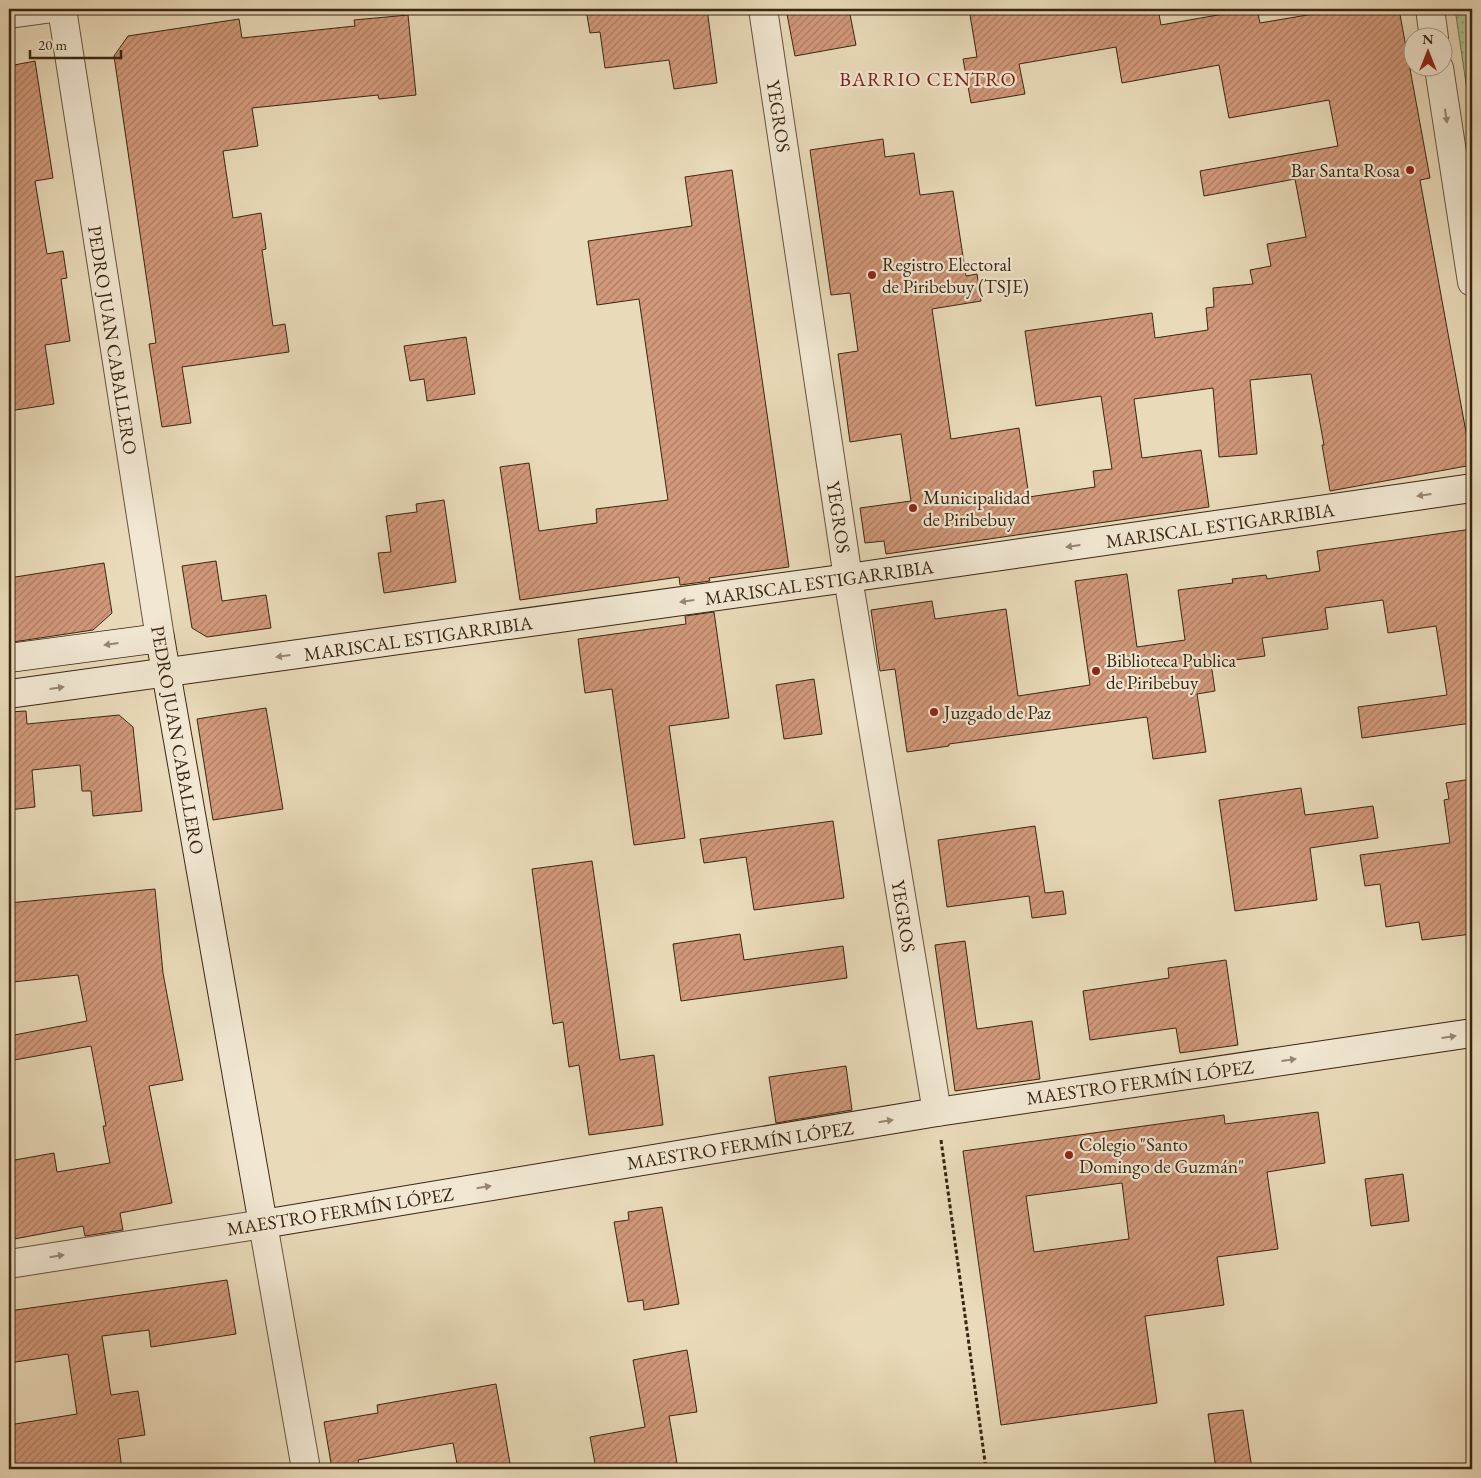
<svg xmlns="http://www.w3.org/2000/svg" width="1481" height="1478" font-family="'EB Garamond',serif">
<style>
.park{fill:url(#park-dots);stroke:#767452}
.building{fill:url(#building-hatch);stroke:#3a2611;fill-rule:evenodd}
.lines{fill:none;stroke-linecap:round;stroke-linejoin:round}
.street-casing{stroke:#66533b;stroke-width:30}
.secondary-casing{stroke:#3a2611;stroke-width:30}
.path{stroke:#3a2611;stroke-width:3;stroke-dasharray:4 2.5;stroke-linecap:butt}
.street{stroke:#f1e7d2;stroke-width:28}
.secondary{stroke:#f1e7d2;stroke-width:28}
.oneway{fill:#968672}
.poi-dot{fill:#8f2418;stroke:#f1e7d2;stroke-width:2}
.labels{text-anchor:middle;stroke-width:4.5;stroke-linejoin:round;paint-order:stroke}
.street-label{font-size:19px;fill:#3a2611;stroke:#f1e7d2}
.poi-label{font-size:19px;fill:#3a2611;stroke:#f1e7d2;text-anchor:start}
.neighbourhood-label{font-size:20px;letter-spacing:1px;fill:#7a1f14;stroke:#f1e7d2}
</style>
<defs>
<pattern id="park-dots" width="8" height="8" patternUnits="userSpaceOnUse" patternTransform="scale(1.25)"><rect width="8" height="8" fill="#b1c193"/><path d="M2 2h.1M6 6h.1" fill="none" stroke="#919d77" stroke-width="1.8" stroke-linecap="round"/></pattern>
<pattern id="building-hatch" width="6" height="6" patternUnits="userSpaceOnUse" patternTransform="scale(1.25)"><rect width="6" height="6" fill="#d2997a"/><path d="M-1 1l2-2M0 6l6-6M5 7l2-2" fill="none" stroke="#ab7d63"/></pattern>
</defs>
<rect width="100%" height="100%" fill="#e9dab9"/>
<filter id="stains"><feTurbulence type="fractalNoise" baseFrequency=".004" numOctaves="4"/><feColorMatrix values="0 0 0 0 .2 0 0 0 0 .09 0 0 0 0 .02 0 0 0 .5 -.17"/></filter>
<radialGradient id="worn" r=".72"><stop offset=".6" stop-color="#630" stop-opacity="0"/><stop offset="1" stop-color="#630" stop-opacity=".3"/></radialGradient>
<polygon class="park" points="1455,9 1472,9 1472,124"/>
<g class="building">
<polygon points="586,9 707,9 717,83 674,89 669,60 605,68 600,32 590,33"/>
<polygon points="786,9 849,9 856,45 795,56"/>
<polygon points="969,9 1158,9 1161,25 1229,13 1228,9 1257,9 1260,23 1319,13 1318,9 1399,9 1430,178 1420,180 1472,465 1330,491 1322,445 1324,445 1311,374 1250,380 1257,454 1219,457 1213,388 1134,399 1142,458 1201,450 1209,507 886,554 884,541 865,543 860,508 911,501 901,434 850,442 838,354 858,351 850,293 831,295 810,150 883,139 885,157 914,153 920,195 953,191 966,276 977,274 981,301 932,309 951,439 1019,428 1029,497 1095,487 1093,471 1112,469 1101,396 1036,406 1025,331 1152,313 1155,338 1208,330 1206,308 1214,307 1213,288 1253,284 1250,270 1271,266 1267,244 1306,237 1295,179 1204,196 1200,171 1338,146 1329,100 1229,118 1219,65 1122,83 1116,47 1019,64 1025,94 971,103 963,59 977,57"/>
<polygon points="408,15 416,95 379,99 378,95 252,108 258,146 223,151 233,218 261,213 266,249 262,250 273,326 285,324 289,352 182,367 191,423 162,427 149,344 156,343 114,56 128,36 239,19 242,38 355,26 354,20"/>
<polygon points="35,61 53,178 35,181 47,254 63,251 67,278 61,279 70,341 45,345 54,404 9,411 9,66"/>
<polygon points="732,170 789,567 709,578 710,581 680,585 679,577 520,600 500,467 529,463 539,531 597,523 596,509 668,500 639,299 597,305 588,241 692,226 685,177"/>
<polygon points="466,337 475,394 427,401 424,379 410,381 404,346"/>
<polygon points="444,500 456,582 384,593 378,553 391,552 386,516 417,512 416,504"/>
<polygon points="1472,529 1472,723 1362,738 1358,707 1447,695 1436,626 1388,633 1383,600 1325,608 1328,629 1262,638 1265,656 1211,663 1215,691 1197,694 1206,752 1153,759 1147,717 949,744 949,746 907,752 895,669 880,671 871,610 932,601 935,619 1006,609 1018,696 1090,685 1075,581 1127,574 1137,647 1185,640 1178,590 1233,583 1232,579 1266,575 1267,579 1320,571 1317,551"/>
<polygon points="216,561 222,601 266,595 271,628 207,637 192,628 182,566"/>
<polygon points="104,563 112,613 93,630 13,642 9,617 9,578"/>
<polygon points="714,612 729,718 669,726 685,838 634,845 612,689 585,693 578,639 686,624 685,616"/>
<polygon points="814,679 822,734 784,739 776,685"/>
<polygon points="266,708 283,809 213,820 197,719"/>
<polygon points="26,711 27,724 119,715 133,727 142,811 93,816 91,791 82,791 80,765 32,770 35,807 9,810 9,712"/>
<polygon points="1472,779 1472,934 1422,940 1419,922 1386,927 1380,884 1365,886 1360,855 1450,843 1444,800 1449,799 1446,783"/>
<polygon points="1301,788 1305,815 1373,806 1378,838 1310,848 1317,900 1235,911 1219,800"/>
<polygon points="833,821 844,898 754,910 746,857 704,863 700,839"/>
<polygon points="1035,826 1045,893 1063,891 1066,914 1032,918 1029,896 947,907 938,840"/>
<polygon points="592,861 620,1060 654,1055 663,1125 589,1135 579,1065 569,1067 563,1022 553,1024 532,869"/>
<polygon points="155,889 163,973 183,1080 149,1086 172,1203 120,1213 123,1230 85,1236 83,1226 9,1240 9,1161 54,1153 57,1172 110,1163 103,1126 106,1126 91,1046 9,1061 9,1036 87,1021 78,975 13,982 11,963 9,963 9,903"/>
<polygon points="740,934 744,960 843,946 847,978 681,1001 673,944"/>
<polygon points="965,941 977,1029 1032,1021 1040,1079 955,1091 935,945"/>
<polygon points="1226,960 1238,1045 1180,1053 1176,1028 1090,1040 1083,991 1169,978 1168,968"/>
<polygon points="846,1066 852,1110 776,1123 769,1077"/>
<path d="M1318,1112L1325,1163L1267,1172L1278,1249L1217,1257L1224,1305L1145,1316L1157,1403L1001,1425L963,1151L1224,1115L1225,1124ZM1122,1183L1129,1239L1034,1252L1026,1196Z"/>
<polygon points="1403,1174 1409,1221 1371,1226 1365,1179"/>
<polygon points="662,1207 679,1304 644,1310 643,1300 628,1302 614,1222 629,1220 628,1212"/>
<polygon points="227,1280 236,1334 151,1347 149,1330 102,1336 111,1395 138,1391 145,1435 118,1439 122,1469 9,1469 9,1425 77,1414 68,1354 9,1363 9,1311"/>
<polygon points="687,1350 697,1412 669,1416 678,1469 596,1469 590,1437 645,1427 633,1360"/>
<polygon points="496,1384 511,1469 458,1469 453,1443 358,1460 360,1469 332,1469 324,1422 378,1413 377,1405"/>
<polygon points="1243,1410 1252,1469 1216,1469 1208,1414"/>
</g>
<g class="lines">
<defs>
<g id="street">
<polyline points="62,9 160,638"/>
<polyline points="763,9 848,578 937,1112"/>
<polyline points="1430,9 1434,38"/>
<polyline points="9,14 46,9"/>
<polyline points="1439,68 1472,282"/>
<polyline points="9,1264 263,1224 306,1469"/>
</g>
<g id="secondary">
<polyline points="9,658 160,638 263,1224 937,1112 1472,1033"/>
<polyline points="9,694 848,578 1472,488"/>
</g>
</defs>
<use href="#street" class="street-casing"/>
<use href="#secondary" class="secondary-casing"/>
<polyline class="path" points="941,1140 986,1469"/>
<use href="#street" class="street"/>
<use href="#secondary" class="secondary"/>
</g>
<defs><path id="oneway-solid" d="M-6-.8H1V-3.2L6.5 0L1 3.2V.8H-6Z" transform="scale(1.25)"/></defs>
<g class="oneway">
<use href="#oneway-solid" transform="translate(1446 116) rotate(81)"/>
<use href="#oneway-solid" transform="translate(1424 495) rotate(172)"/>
<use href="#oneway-solid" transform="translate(1073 546) rotate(172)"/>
<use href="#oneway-solid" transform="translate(687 601) rotate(172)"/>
<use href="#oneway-solid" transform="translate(111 644) rotate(172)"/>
<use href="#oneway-solid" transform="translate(283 656) rotate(172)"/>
<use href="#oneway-solid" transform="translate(57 688) rotate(-8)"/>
<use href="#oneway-solid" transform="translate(1449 1037) rotate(-8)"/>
<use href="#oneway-solid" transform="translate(1289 1060) rotate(-8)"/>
<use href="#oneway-solid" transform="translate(886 1121) rotate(-9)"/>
<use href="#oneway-solid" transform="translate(484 1187) rotate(-9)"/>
<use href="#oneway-solid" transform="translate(57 1256) rotate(-9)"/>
</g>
<g class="poi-dot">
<circle cx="1410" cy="170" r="5"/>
<circle cx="872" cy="275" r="5"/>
<circle cx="913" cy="508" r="5"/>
<circle cx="1096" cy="671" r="5"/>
<circle cx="934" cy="712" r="5"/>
<circle cx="1069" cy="1155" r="5"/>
</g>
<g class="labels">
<g class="street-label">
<text transform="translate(779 116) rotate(81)" y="7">YEGROS</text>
<text transform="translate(113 340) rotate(81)" y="7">PEDRO JUAN CABALLERO</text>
<text transform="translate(839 517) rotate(81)" y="7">YEGROS</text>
<text transform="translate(1220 525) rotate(-8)" y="7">MARISCAL ESTIGARRIBIA</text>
<text transform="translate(819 582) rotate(-8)" y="7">MARISCAL ESTIGARRIBIA</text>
<text transform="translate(418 638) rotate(-8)" y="7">MARISCAL ESTIGARRIBIA</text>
<text transform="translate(178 740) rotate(80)" y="7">PEDRO JUAN CABALLERO</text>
<text transform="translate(904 916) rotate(81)" y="7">YEGROS</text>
<text transform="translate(1140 1082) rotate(-8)" y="7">MAESTRO FERMÍN LÓPEZ</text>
<text transform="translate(740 1145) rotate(-9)" y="7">MAESTRO FERMÍN LÓPEZ</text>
<text transform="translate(340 1211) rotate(-9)" y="7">MAESTRO FERMÍN LÓPEZ</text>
</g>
<g class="poi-label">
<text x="1400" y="177" text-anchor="end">Bar Santa Rosa</text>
<text x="882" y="271">Registro Electoral<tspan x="882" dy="22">de Piribebuy (TSJE)</tspan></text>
<text x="923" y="504">Municipalidad<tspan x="923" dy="22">de Piribebuy</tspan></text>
<text x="1106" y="667">Biblioteca Publica<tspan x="1106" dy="22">de Piribebuy</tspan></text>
<text x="944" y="719">Juzgado de Paz</text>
<text x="1079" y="1151">Colegio "Santo<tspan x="1079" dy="22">Domingo de Guzmán"</tspan></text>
</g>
<g class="neighbourhood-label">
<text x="928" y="86">BARRIO CENTRO</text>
</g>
</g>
<rect width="1481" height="1478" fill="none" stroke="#e9dab9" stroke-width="30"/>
<rect x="10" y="10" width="1461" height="1458" fill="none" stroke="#3a2611" stroke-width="2.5"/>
<rect x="15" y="15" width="1451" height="1448" fill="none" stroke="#3a2611"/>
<g transform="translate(1428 52)"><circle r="24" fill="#f1e7d2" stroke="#a89a85"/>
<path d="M0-4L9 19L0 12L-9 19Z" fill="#8f2418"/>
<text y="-8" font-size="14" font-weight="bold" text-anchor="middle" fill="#3a2611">N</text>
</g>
<path d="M30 50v8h91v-8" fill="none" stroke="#3a2611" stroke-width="2.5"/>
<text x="38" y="50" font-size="15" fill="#3a2611" stroke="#f1e7d2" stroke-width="4" paint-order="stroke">20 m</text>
<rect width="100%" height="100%" filter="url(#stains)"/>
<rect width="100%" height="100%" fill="url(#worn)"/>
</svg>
